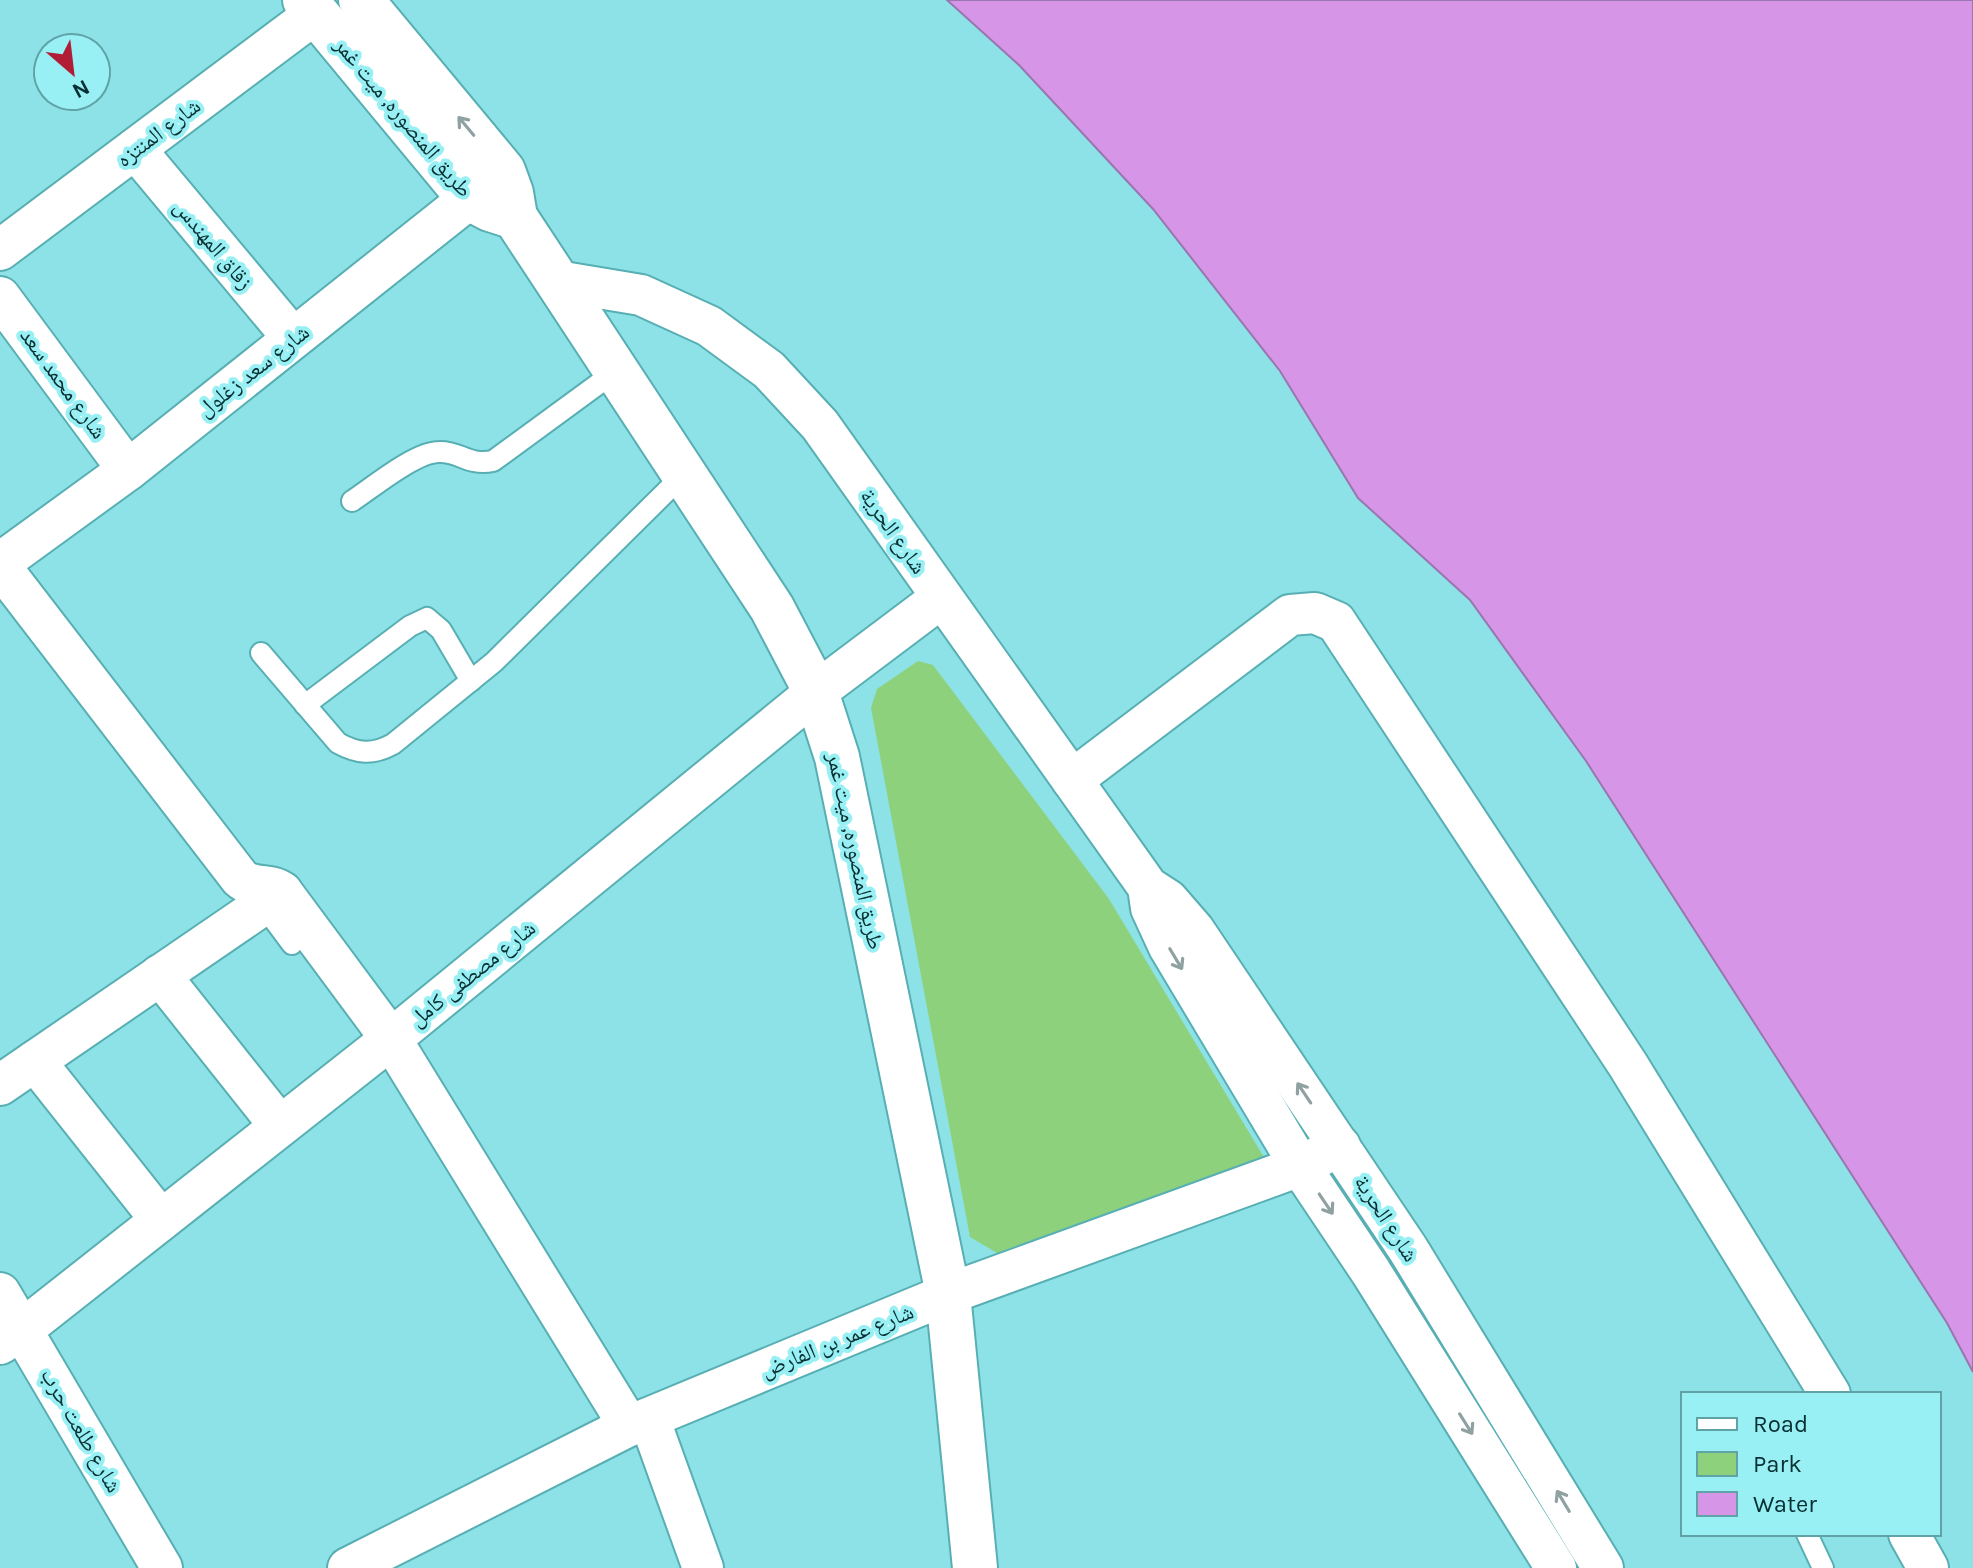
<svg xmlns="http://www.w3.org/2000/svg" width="1973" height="1568" font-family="Karla,'Noto Naskh Arabic',sans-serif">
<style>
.green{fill:#8ed17d}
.water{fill:#d795e7;stroke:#9976b0;stroke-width:2}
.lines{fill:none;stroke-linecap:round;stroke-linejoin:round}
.lane-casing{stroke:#58afb3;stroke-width:24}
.street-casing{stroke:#58afb3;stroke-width:44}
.secondary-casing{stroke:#58afb3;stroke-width:48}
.lane{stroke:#fff;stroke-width:20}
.street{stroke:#fff;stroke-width:40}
.secondary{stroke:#fff;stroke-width:44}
.oneway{stroke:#90a1a2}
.labels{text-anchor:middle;stroke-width:8;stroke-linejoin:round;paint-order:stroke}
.street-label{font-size:22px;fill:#082f31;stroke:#99f0f4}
</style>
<rect width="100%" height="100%" fill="#8ce2e6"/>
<polygon class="green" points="918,661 933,665 1109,899 1265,1159 997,1253 970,1237 871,708 877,689"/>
<polygon class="water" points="947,0 1973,0 1973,1372 1947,1323 1586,761 1470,600 1358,498 1280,371 1153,209 1019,65"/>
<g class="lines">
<defs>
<g id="lane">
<path d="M352,501C372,488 415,452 439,452C460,451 467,466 493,461L616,371"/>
<path d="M261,653L338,743C358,754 373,755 393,744L494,662L684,474"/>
<polyline points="305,705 410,626 427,618 441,630 471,681"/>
<polyline points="263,905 292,944"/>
<polyline points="1807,1534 1823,1568"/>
</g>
<g id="street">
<polyline points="135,149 293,338"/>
<polyline points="0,250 316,13"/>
<polyline points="557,281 641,295 709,326 769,370 820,425 1148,887 1168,900 1194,930 1408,1249 1603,1568"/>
<polyline points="0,297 128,470"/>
<polyline points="0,563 128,470 494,179"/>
<path d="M0,566L240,878C253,890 268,882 282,892L391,1039L629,1426"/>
<polyline points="1072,780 1290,615 1315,613 1336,622 1628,1065 1830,1394"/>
<polyline points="1148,887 1151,908 1169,947 1300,1166 1371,1272 1556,1568"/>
<polyline points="160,975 280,1126"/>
<polyline points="35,1061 161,1220"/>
<polyline points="0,1085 282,892"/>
<polyline points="0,1293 162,1568"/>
<polyline points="0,1344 23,1329 391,1039 816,692 941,598"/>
<polyline points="649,1418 703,1568"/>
<polyline points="1909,1534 1928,1568"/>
<polyline points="348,1568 629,1426 948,1294 1300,1166 1340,1146"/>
</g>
<g id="secondary">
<polyline points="305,0 469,198 490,209 515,217"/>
<polyline points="361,0 503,171 511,193 515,217 772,608 816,692 837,757 948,1294 975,1568"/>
</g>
</defs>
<use href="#lane" class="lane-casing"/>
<use href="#street" class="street-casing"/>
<use href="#secondary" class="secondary-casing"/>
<use href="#lane" class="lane"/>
<use href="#street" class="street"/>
<use href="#secondary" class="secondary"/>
</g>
<defs><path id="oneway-shaft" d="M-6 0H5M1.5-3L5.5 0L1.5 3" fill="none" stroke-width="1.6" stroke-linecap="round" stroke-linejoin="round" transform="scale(2)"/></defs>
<g class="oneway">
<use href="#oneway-shaft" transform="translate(466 126) rotate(-130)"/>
<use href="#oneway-shaft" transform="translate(1176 959) rotate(59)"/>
<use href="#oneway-shaft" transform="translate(1304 1093) rotate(-124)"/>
<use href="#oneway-shaft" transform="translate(1326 1204) rotate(56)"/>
<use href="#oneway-shaft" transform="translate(1466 1424) rotate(58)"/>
<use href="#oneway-shaft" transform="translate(1563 1501) rotate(-121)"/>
</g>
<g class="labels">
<g class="street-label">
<text transform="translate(404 117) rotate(50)" y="8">طريق المنصوره, ميت غمر</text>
<text transform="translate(158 132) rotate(-37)" y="8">شارع المنتزه</text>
<text transform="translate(214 244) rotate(50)" y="8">زقاق المهندس</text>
<text transform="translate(253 370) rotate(-38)" y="8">شارع سعد زغلول</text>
<text transform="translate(64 383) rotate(54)" y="8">شارع محمد سعد</text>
<text transform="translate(894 531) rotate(55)" y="8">شارع الحرية</text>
<text transform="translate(856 851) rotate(78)" y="8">طريق المنصوره, ميت غمر</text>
<text transform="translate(472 973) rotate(-39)" y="8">شارع مصطفى كامل</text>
<text transform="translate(1387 1218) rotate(57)" y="8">شارع الحرية</text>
<text transform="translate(837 1340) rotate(-22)" y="8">شارع عمر بن الفارض</text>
<text transform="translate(82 1430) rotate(60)" y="8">شارع طلعت حرب</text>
</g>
</g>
<rect x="1681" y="1392" width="260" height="144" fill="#99f0f4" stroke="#5fa3a6" stroke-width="2"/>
<rect x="1697" y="1418" width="40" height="12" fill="#ffffff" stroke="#5fa3a6" stroke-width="2"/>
<text x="1753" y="1432" font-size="24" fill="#082f31">Road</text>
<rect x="1697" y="1452" width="40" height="24" fill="#8ed17d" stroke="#5fa3a6" stroke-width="2"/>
<text x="1753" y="1472" font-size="24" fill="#082f31">Park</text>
<rect x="1697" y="1492" width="40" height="24" fill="#d795e7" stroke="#5fa3a6" stroke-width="2"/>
<text x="1753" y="1512" font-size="24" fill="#082f31">Water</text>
<g transform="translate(72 72) rotate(152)"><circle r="38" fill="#99f0f4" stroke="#5fa3a6" stroke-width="2"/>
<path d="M0-6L14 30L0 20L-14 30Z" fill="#b01d34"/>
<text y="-12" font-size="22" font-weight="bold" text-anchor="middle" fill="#082f31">N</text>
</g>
</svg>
